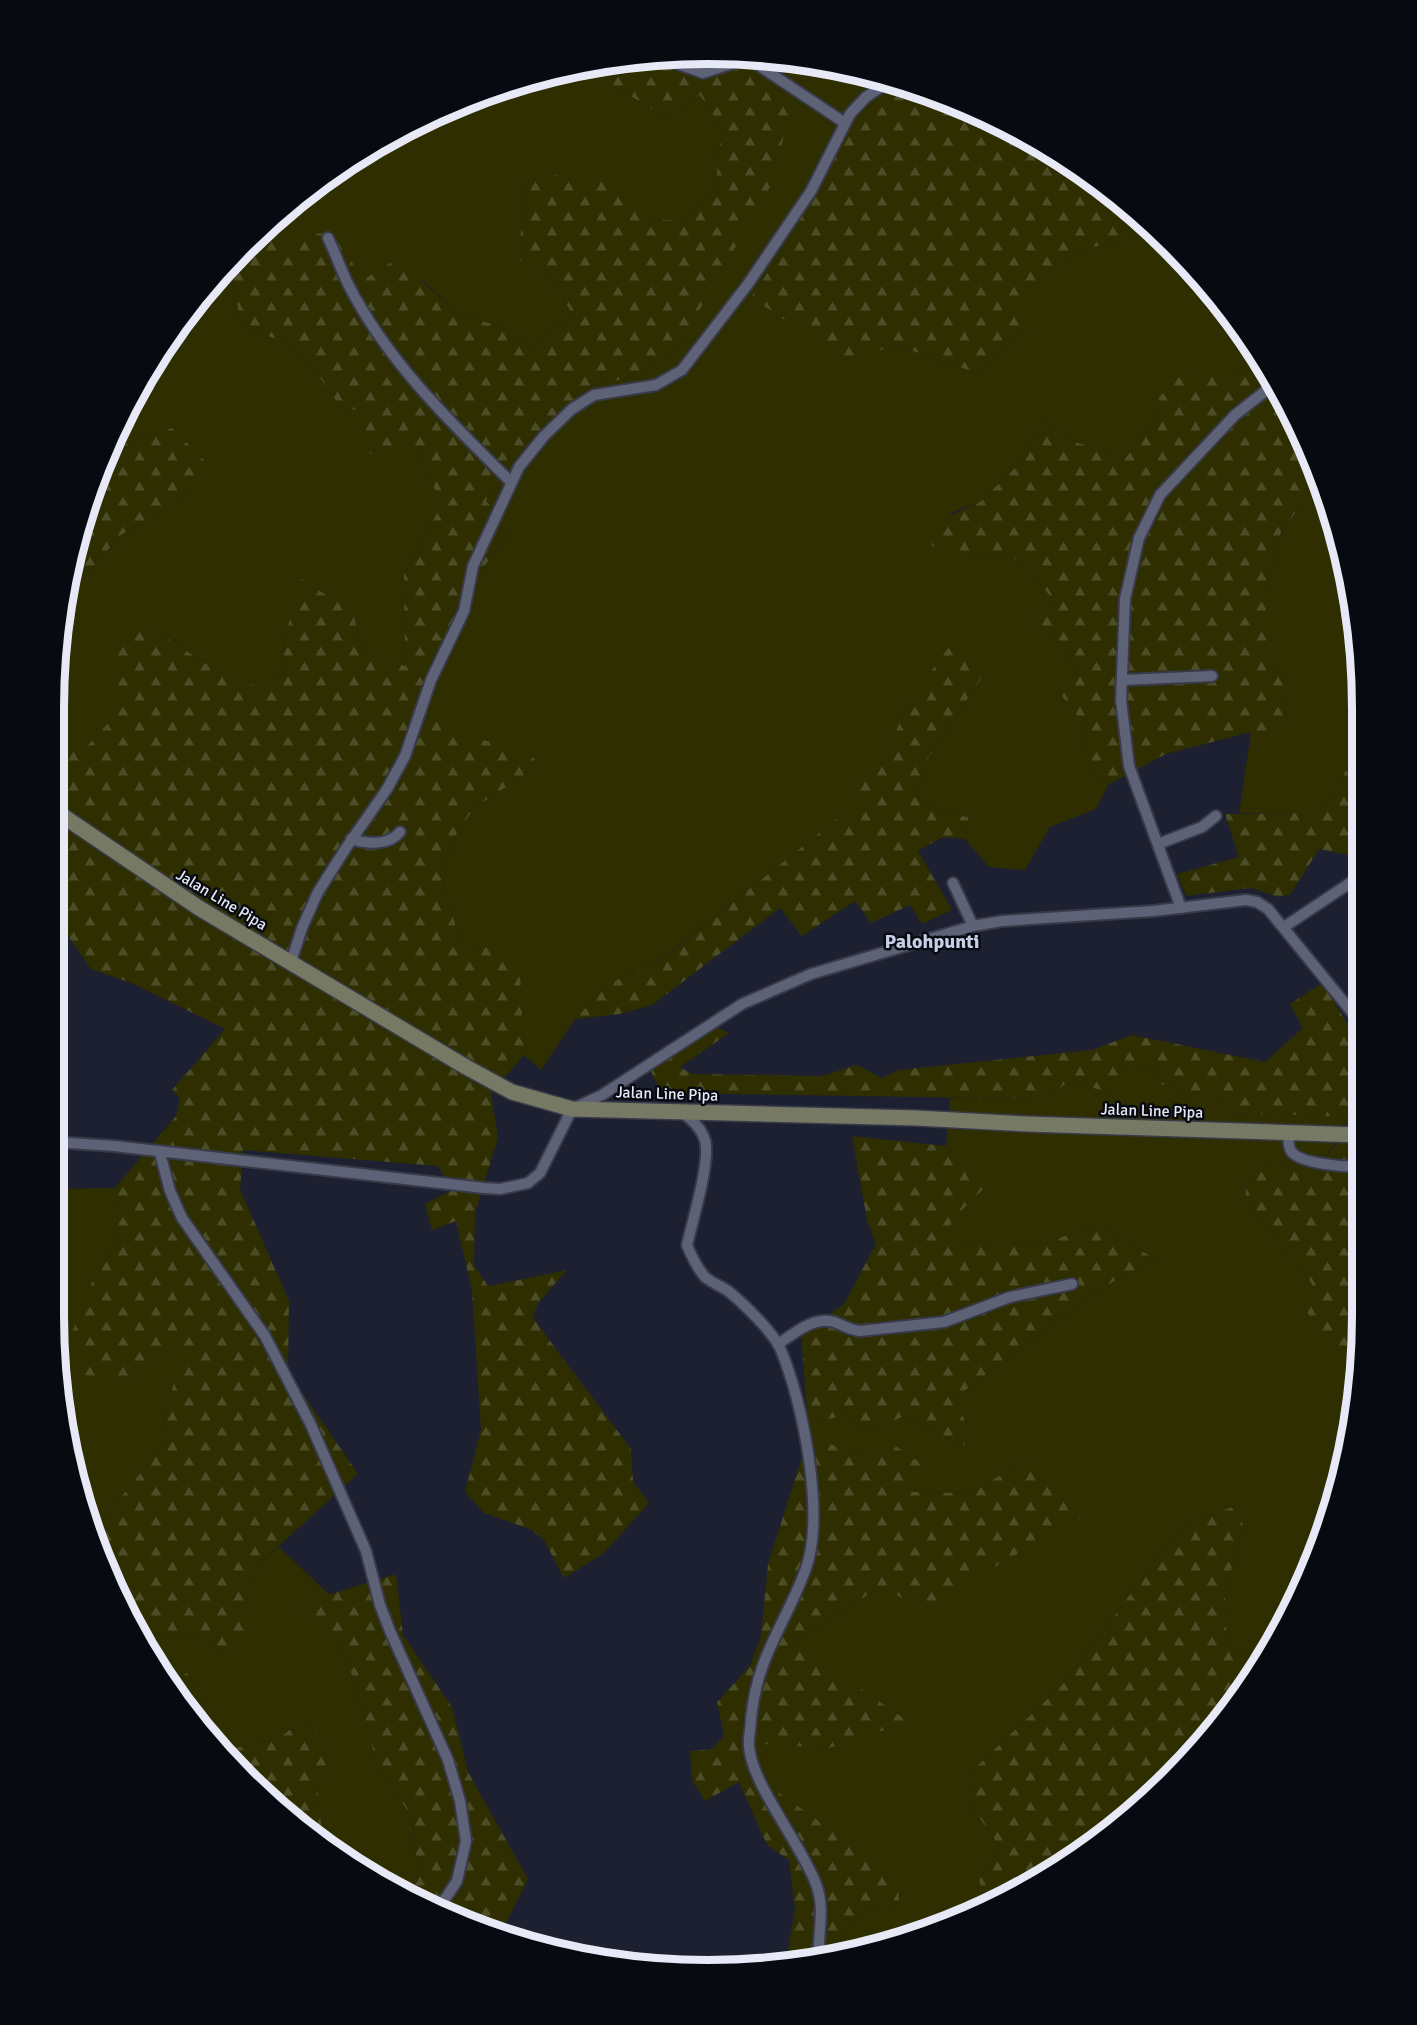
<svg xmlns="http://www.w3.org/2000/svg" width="1417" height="2025" font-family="Signika,sans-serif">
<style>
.green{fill:#2e2e00}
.forest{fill:url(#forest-firs)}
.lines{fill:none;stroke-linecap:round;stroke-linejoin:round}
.street-casing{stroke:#383a49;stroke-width:14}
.secondary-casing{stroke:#383a49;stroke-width:18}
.street{stroke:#5d6276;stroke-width:10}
.secondary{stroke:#767963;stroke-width:15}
.labels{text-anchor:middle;stroke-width:5;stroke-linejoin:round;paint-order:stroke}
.street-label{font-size:16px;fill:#e7eaf6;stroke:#080a11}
.quarter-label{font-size:20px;font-weight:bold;fill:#c8cee5;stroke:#080a11}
.rim{fill:none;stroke:#e7eaf6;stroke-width:8}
</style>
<defs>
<pattern id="forest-firs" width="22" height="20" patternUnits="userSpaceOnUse" patternTransform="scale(1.5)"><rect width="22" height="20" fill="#2e2e00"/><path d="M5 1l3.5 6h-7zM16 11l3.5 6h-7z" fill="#4c4c26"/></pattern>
</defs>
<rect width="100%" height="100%" fill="#1c2030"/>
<g class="green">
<polygon points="777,60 874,76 777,259 751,297 977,373 1025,331 1025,287 1081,250 1148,234 1160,239 1200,277 1251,353 1248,367 1228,378 1159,397 1156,418 1125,459 1067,439 1046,419 1017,466 980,502 951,513 964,558 1005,552 1028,569 1054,601 1031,621 1055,640 1079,669 1063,696 1084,724 1090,769 1108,785 1096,809 1050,827 1025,870 989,867 965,839 969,817 940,813 916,795 928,758 986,671 909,701 881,767 864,777 854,806 661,959 608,984 575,1019 541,1070 524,1055 521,1017 494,947 462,946 444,889 449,845 474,808 529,772 423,717 462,628 483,568 511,531 486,501 526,442 566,411 591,385 630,378 677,349 710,290 792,107"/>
<path d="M586,68L666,118L700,95L722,129L715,189L684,221L643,218L527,183L521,225L520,259L553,279L572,314L531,348L502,327L459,314L423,281L362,282L251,244C316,174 407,123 497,89C525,79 557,75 586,68Z"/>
<polygon points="229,267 242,327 282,341 311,365 344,412 361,408 413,444 442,504 404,574 405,667 363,653 353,612 287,630 282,673 260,689 217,671 153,629 112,719 80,755 54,746 54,708 65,599 121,535 192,492 172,428 108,450 142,381 189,310"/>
<polygon points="1323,493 1341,539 1355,612 1353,615 1357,623 1358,754 1345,772 1332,798 1309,813 1239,813 1251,732 1283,733 1289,687 1266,652 1266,592 1281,533 1310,494"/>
<path d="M1153,1065L1160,1084L1219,1099L1227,1112L1348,1117C1327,1166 1317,1172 1263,1164L1247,1183L1245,1199L1312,1284L1346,1365L1362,1354L1341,1486L1296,1606L1259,1664L1227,1644L1225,1594L1243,1524L1235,1506L1181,1526L1065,1682L969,1774L968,1801L1000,1847L979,1880L987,1908L878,1949L838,1957L830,1946L861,1913L899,1903L760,1779L762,1743L829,1748L792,1643L880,1587L1029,1459L970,1493L910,1492L868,1456L830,1444L802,1457L808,1424L846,1415L867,1431L902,1417L964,1445L969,1430L955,1398L1098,1290L1155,1259L1098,1225L1044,1243L952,1241L950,1221L985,1186L946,1146L950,1098L1045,1099L1068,1082L1118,1094L1117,1068Z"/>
<path d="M115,1188L119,1234L91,1284L124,1382L174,1341L185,1356L163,1414L169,1438L92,1533C55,1423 54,1304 54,1189Z"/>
<polygon points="279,1547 330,1595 293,1606 335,1633 352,1675 379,1770 413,1818 418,1881 398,1892 381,1883 323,1842 317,1785 334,1752 301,1720 280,1738 226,1750 216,1739 206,1704 188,1674 155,1663 141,1636 193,1632 224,1654 247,1588 260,1563"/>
</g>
<g class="forest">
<polygon points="751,55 777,60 792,106 771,185 677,349 630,378 591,385 566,411 526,442 486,501 511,530 483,568 462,628 423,717 535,759 529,772 474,808 449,845 444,889 462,946 494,947 520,973 524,1055 491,1093 498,1138 475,1213 474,1265 488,1286 567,1270 538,1303 533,1318 631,1449 633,1481 649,1503 604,1553 564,1578 544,1540 530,1529 484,1513 465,1492 481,1430 472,1291 456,1221 432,1230 425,1204 452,1190 438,1166 243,1150 240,1189 289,1301 288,1372 358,1474 260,1563 247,1588 254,1638 224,1654 193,1632 141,1636 104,1567 92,1533 169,1438 163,1414 184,1356 174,1342 124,1382 85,1375 72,1333 91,1284 119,1234 115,1188 176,1116 180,1098 172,1090 225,1029 134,984 91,969 61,926 54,928 54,746 80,754 112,719 118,634 153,629 217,671 260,688 282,673 287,630 301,579 353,612 363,653 405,666 404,574 442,504 413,444 387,463 366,451 361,408 344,412 311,365 282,341 242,327 229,267 251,244 336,231 362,281 396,259 459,314 502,327 531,348 572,314 553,279 520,260 521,225 527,183 559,174 620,184 643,218 684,221 715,189 722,129 700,95 666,118 586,68 623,60"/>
<polygon points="874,76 998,121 1107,189 1160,239 1148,234 1081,250 1026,287 1025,331 977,373 892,344 851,366 751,297 777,259"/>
<polygon points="1251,353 1296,419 1323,493 1310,494 1281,532 1266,592 1266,652 1289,687 1283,734 1251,732 1166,754 1108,785 1090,769 1084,724 1062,696 1079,669 1055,640 1030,621 1054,601 1028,569 1005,552 964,558 932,546 930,525 980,502 1017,466 1046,419 1067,439 1125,459 1156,418 1159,397 1187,369 1228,378 1248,367"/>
<polygon points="172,428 209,465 192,492 121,535 65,599 67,580 108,450"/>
<polygon points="952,643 986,671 928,758 916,795 940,813 969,817 965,839 943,837 918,851 952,910 922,924 910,905 871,923 855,901 802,936 780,908 652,1005 619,1014 575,1019 608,984 662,959 853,806 864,777 881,766 909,701"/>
<polygon points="1358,754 1359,923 1348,900 1348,855 1319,849 1291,894 1279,897 1251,888 1186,896 1177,874 1239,857 1225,814 1309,813 1332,798 1345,772"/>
<path d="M1322,983L1360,1044L1362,1354L1346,1365L1307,1312L1312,1284L1245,1199L1247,1183L1263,1164C1312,1171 1332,1167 1348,1117L1227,1112L1219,1099L1160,1084L1153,1065L1118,1068V1094L1068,1082L1045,1099L662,1093L649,1068L717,1028L729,1033L680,1067L692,1074L822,1076L857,1065L882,1078L898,1070L1092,1050L1132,1035L1265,1062L1303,1028L1290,1004Z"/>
<polygon points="852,1136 946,1146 986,1186 951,1221 952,1241 1044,1243 1098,1225 1155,1259 1098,1290 955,1398 969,1430 964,1445 902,1417 867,1431 846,1415 808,1424 801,1335 844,1304 876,1244 867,1220"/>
<polygon points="830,1444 868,1456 894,1445 924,1465 910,1492 970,1493 1029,1459 1072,1495 1082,1517 922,1608 880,1587 793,1642 909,1722 829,1748 762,1744 760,1779 898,1878 899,1903 861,1913 830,1946 838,1957 794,1965 786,1961 795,1909 789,1860 767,1845 739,1782 705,1801 692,1781 690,1751 712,1749 724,1736 717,1702 750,1666 761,1636 768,1564 802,1457"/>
<polygon points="1235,1506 1243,1524 1225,1594 1227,1644 1259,1664 1228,1715 1140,1808 998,1904 987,1908 979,1880 1000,1847 968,1801 969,1774 1065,1682 1181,1526"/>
<polygon points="396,1574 403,1635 452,1707 468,1772 528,1879 501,1933 458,1921 398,1892 418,1881 413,1818 379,1770 352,1675 335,1633 292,1606"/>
<polygon points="155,1663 188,1674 206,1704 216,1739 164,1680"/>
<polygon points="301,1720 335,1752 317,1785 323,1842 277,1809 226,1750 280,1738"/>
</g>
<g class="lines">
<defs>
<g id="street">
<polyline points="661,58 703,73 740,61 752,61 845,123"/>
<path d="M328,238C335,253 341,269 348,284C387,361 450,422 511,482"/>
<polyline points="1123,680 1212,676"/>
<path d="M351,839C367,844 389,846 400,832"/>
<polyline points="1158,844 1202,827 1216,816"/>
<polyline points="953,883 973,926"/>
<polyline points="1181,908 1129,766 1121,700 1125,599 1139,538 1160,495 1235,415 1273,385"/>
<polyline points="1284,927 1359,877"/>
<polyline points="291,962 302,928 318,892 346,848 387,789 405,756 431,680 464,611 473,566 519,467 544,436 572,409 594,395 656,385 682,370 748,284 811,191 850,114 866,97 890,81"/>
<path d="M681,1112C692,1119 701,1128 705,1140C711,1161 692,1222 687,1245L689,1250C693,1259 698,1269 705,1277C712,1283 721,1286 728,1291C743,1303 773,1332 780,1348C803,1401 826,1517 805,1571C784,1627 757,1656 751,1719C751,1728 748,1737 749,1746C751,1783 801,1844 816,1884C826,1910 817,1934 819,1960"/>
<path d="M1288,1132C1288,1138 1288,1146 1291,1151C1299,1164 1346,1167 1361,1167"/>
<polyline points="54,1142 114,1146 484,1188 500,1189 528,1183 540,1173 572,1109 602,1095 742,1004 811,974 973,926 1002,921 1153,911 1246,900 1257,902 1268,909 1360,1022"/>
<polyline points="160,1153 170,1191 182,1218 265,1336 310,1423 366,1551 380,1605 390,1631 448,1760 460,1801 466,1841 457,1881 437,1911"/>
<path d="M778,1344C794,1334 813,1316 834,1322C843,1325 850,1330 860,1331L944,1322L1010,1297L1072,1284"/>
</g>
<polyline id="secondary" points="54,810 199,908 466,1067 512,1092 572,1109 917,1118 1027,1124 1360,1135"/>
</defs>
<use href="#street" class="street-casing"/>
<use href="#secondary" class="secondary-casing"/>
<use href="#street" class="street"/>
<use href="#secondary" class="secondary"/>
</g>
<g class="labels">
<g class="street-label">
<text transform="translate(222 899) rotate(31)" y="6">Jalan Line Pipa</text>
<text transform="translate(667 1093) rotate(2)" y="6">Jalan Line Pipa</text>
<text transform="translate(1152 1110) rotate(2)" y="6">Jalan Line Pipa</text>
</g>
<g class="quarter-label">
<text x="932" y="948">Palohpunti</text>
</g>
</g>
<path d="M0 0H1417V2025H0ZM708 64H708A644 644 0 0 1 1352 708V1316A644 644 0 0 1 708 1960H708A644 644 0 0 1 64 1316V708A644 644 0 0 1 708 64Z" fill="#080a11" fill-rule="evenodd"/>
<path class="rim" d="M708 64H708A644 644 0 0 1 1352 708V1316A644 644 0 0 1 708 1960H708A644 644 0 0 1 64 1316V708A644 644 0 0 1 708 64Z"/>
</svg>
